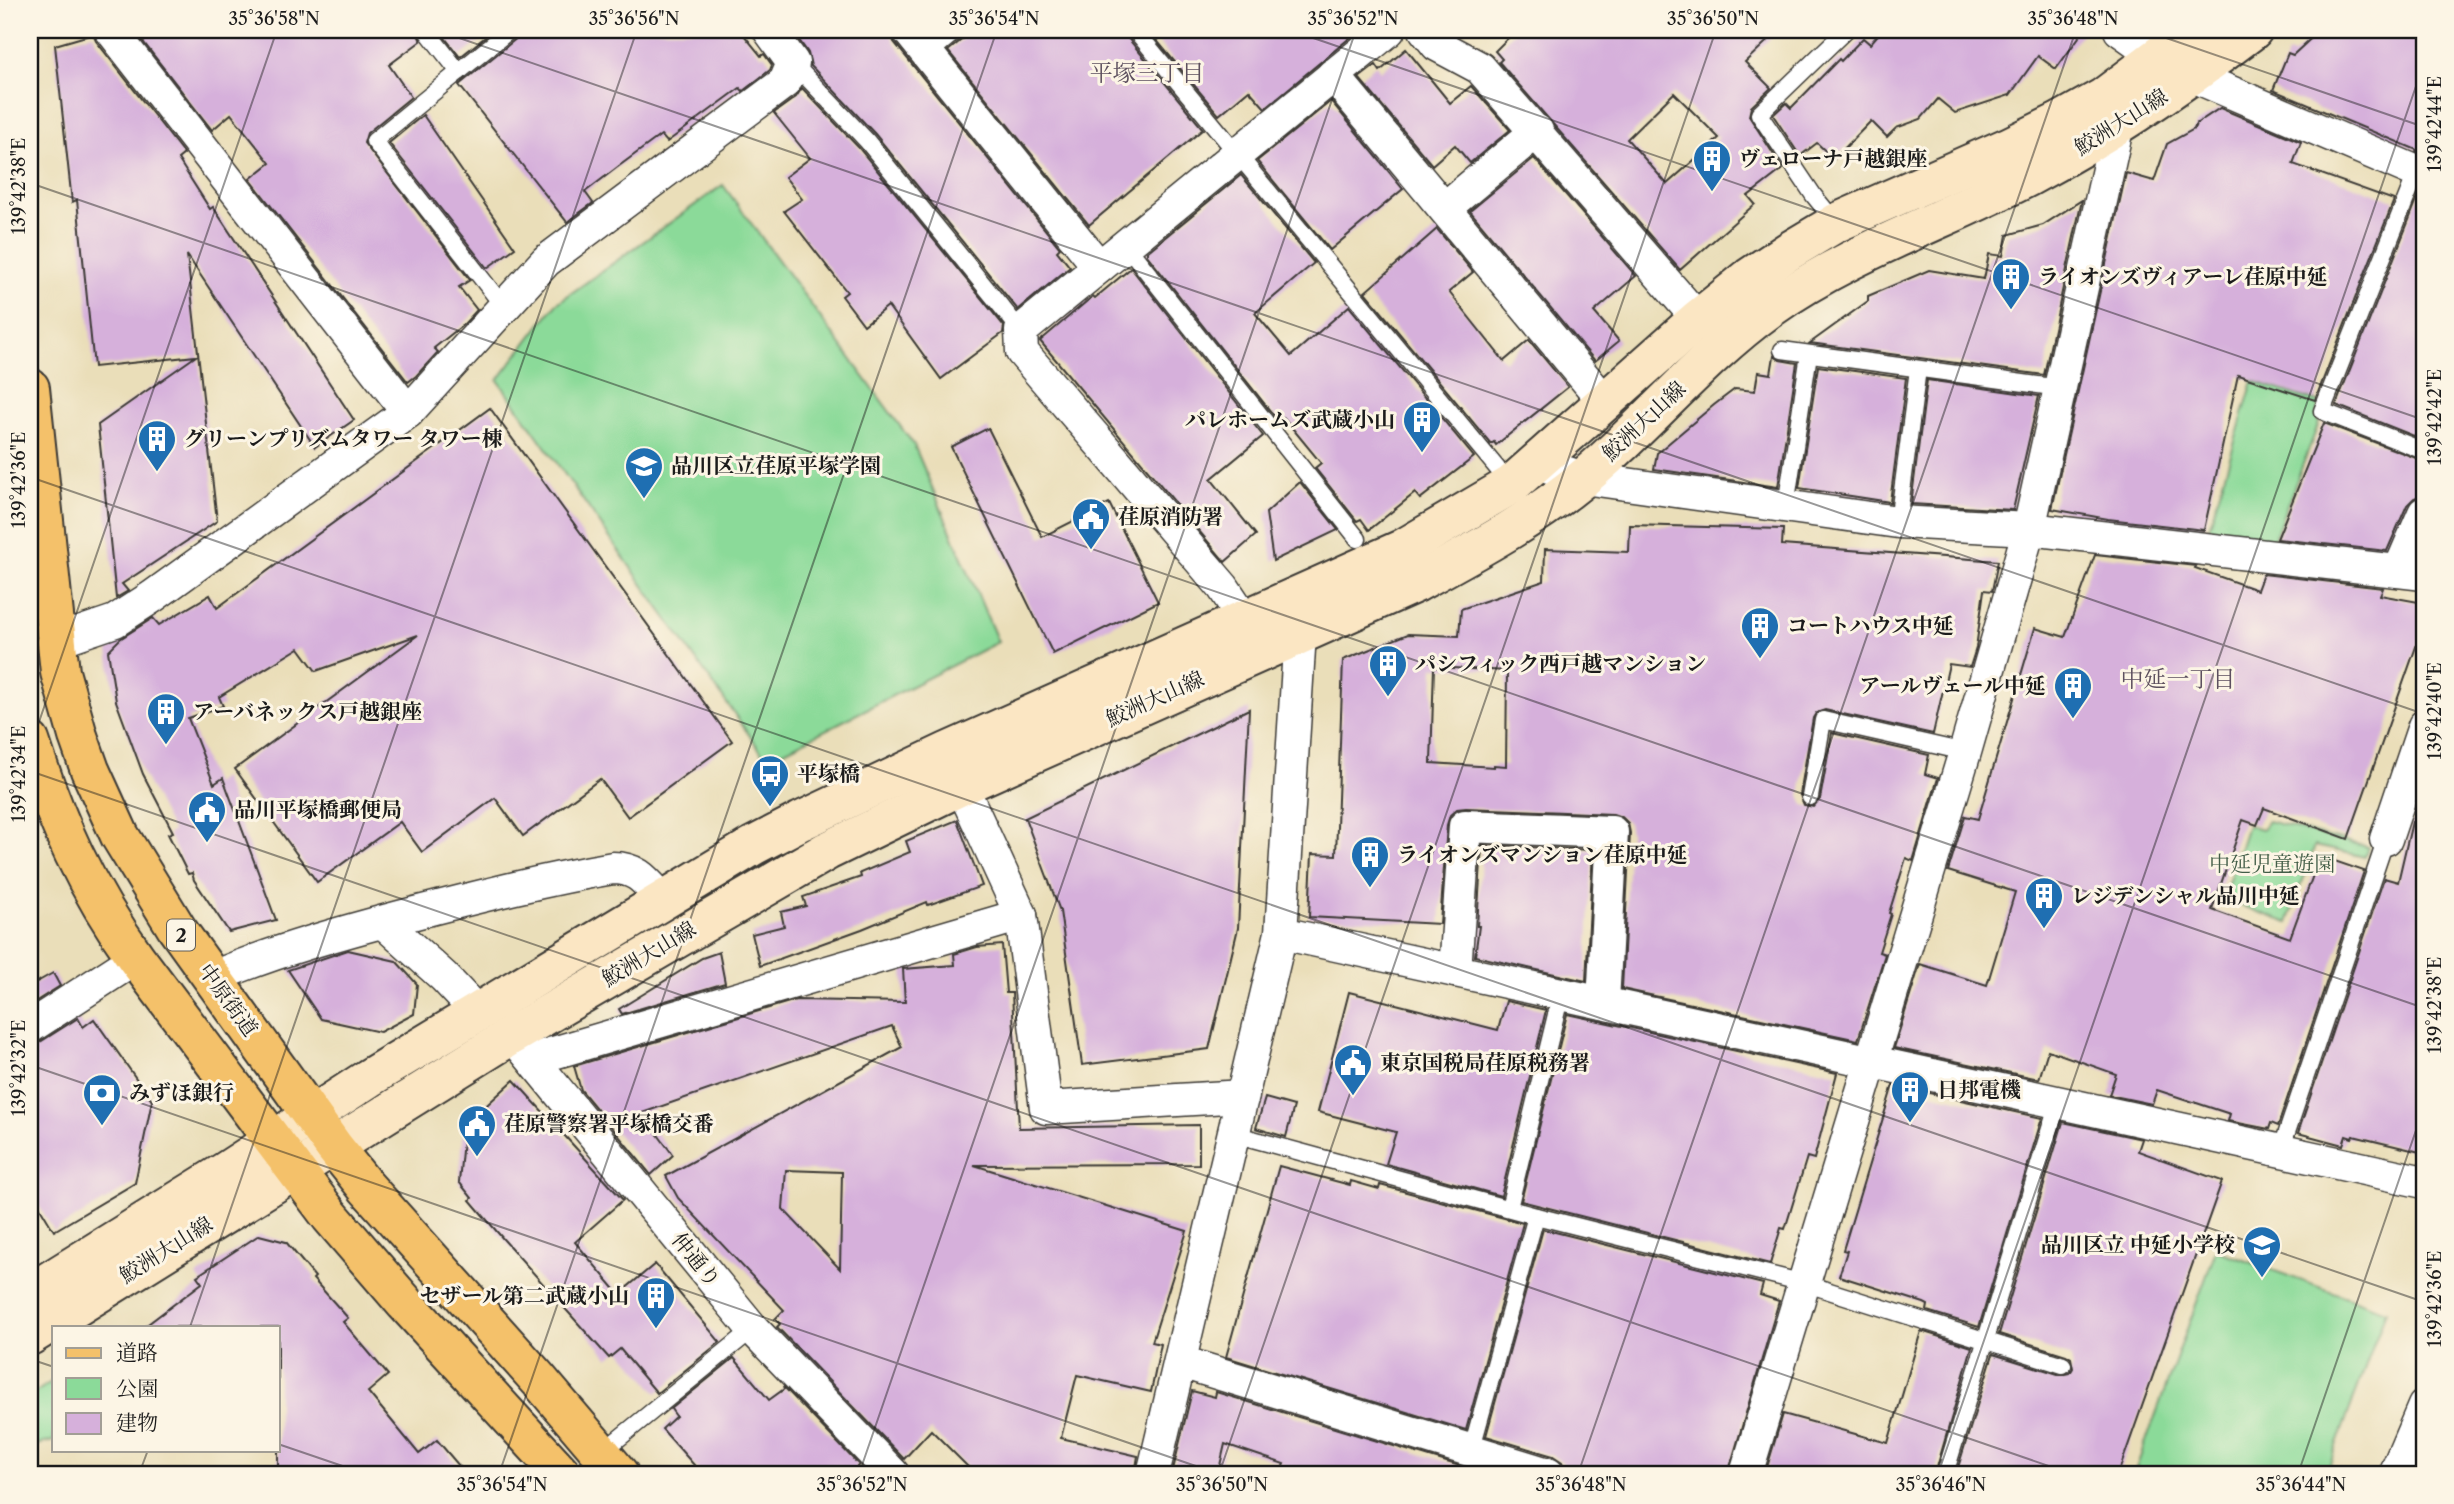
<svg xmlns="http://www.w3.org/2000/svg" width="2454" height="1504" font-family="'Libre Caslon Text','Noto Serif JP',serif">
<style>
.green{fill:#8bda99;stroke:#547b5a;stroke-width:2}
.building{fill:#d6b0db;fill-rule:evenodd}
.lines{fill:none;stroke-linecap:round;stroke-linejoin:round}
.service-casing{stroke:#3b3934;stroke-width:19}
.minor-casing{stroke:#3b3934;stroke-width:35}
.secondary-casing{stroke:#3b3934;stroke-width:42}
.primary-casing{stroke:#3b3934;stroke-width:42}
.service{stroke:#fff;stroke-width:16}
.minor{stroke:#fff;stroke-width:32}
.secondary{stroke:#fbe6c3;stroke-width:38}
.primary{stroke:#f4c16a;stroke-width:38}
.ticks{fill:none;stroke:#1c1c1c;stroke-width:2;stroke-opacity:0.45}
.labels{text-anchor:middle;stroke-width:6;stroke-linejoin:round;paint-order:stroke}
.shield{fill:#fcf5e5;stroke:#5f5d58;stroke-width:2}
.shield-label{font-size:19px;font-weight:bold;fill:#1c1c1c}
.street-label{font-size:21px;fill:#1c1c1c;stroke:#fcf5e5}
.poi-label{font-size:21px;font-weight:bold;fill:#1c1c1c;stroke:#fcf5e5;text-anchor:start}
.park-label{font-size:21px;fill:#435e48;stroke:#fcf5e5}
.neighbourhood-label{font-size:23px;fill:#5d505f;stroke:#fcf5e5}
.neatline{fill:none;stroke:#1c1c1c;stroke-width:2.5}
.ticks-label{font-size:18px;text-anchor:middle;fill:#1c1c1c}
</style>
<rect width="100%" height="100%" fill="#fcf5e5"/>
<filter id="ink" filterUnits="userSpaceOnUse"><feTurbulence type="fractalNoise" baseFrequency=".0143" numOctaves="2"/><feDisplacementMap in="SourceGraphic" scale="14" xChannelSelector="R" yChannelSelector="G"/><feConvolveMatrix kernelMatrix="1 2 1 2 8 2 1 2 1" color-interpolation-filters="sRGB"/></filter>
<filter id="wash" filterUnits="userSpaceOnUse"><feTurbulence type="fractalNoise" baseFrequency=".00686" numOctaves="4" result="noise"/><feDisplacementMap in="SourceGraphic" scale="28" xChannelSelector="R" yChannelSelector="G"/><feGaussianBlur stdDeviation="1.57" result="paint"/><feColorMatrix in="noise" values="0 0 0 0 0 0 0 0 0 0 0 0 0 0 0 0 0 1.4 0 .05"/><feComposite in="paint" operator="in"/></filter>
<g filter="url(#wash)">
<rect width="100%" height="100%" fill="#eadeb9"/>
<g class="green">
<polygon points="723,185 914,445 998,642 767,760 498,380 556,304"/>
<polygon points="2253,381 2320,403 2316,415 2319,423 2271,546 2205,541"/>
<polygon points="2268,821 2368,847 2365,857 2315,846 2288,923 2223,899 2247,825 2262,829"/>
<polygon points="2216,1250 2386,1311 2326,1474 2134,1474"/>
<polygon points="54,1380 54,1441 30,1446 30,1396"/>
</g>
<g id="blocks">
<g class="building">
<polygon points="134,30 416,30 421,41 389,65 411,97 367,133 364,143 470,280 459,287 477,310 464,324 434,348 438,352 416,376 408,382 250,179 270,163 231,114 212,130"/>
<polygon points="439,30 494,30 460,57"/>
<polygon points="520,30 740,30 761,56 764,54 772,65 770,70 743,91 740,88 667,142 661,135 619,166 585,192 593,203 567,222 459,85 517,38"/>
<polygon points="792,30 890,30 894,42 1060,248 1057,251 1070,267 1018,310 875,134 811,66 808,53"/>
<polygon points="967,30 1125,30 1127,37 1203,129 1089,225 948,51 964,38"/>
<polygon points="1148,30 1347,30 1352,36 1265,108 1249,90 1219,115"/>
<path d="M1516,30H1779L1745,62L1771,88L1751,107L1749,116L1783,169L1748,196L1755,204L1680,270L1499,62L1502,59L1495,51ZM1674,93L1719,138L1667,184L1627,139Z"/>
<polygon points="1882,30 2084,30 2056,69 2038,56 2010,95 1955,113 1938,99 1921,119 1896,128 1887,137 1871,121 1834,159 1817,143 1800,156 1773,115 1786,103 1791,108 1839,59 1841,61 1863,38 1870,44"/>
<polygon points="2320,30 2424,30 2424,155 2416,152 2417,150 2273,90 2288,53 2293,55"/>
<polygon points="93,34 96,41 184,154 178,159 210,209 213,207 354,420 315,447 187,255 217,521 122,584 128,591 116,598 98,425 196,356 94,367 77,200 72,202 55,45"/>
<polygon points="1406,49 1450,103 1471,86 1510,130 1470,163 1455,145 1432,165 1359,78 1376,65 1380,71"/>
<polygon points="802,88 859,148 1004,326 1003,333 941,379 888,306 864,325 842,296 847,292 784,211 802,199 785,177 810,158 774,113 796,97"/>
<polygon points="1331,101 1403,189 1330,250 1257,161"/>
<polygon points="2220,108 2301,142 2293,164 2394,200 2315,400 2238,375 2204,530 2108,519 2052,509 2126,173 2154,181 2167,144 2194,129 2196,124"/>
<polygon points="423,115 515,248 487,268 389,143"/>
<polygon points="1534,158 1636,276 1594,312 1619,341 1595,361 1470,211"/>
<polygon points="1241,175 1314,263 1255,313 1291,356 1349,306 1474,457 1420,499 1415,493 1369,530 1361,519 1357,521 1315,468 1321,463 1284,418 1279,422 1147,255 1147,252"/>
<polygon points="2420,192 2424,193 2424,440 2336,405"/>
<polygon points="2082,200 2044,375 1810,343 1868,301 1868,296 1929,270 1984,279 1989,254 2003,256 2007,235 2043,225"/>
<polygon points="1437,229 1473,272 1449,292 1504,361 1529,340 1568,387 1496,445 1494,442 1491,444 1365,292"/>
<polygon points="1131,268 1263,436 1211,479 1256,535 1225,562 1040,341 1093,296 1095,298"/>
<polygon points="1774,356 1780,360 1797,363 1778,487 1654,469 1657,453 1714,405 1735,389 1755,391 1758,372 1771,374"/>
<polygon points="1818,366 1906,378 1890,502 1799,488"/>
<polygon points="1927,380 2039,396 2013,510 1911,504"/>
<polygon points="490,408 732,741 628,817 600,779 523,836 495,798 422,852 400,822 317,882 235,769 418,635 316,671 299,648 219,697 223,706 188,718 214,784 223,778 276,920 229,932 194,880 192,873 188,874 168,834 173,832 143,774 116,701 108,651 120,639 153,618 159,625 210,595 217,608"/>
<polygon points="2324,423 2424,461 2424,488 2422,495 2414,498 2407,505 2387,551 2277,539"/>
<polygon points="988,428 1042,537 1109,503 1158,602 1053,654 951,447"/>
<polygon points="1300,482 1338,530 1273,561 1266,513"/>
<path d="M1630,525L1783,529L1782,545L1998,561L1992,591L1984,590L1976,648L1970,667L1949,664L1933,734L1825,710L1816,713L1813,718L1800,795L1804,805L1813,807L1820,799L1832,733L1929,755L1925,774L1938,778L1913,861L1906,858L1889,913L1891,914L1879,952L1885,954L1858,1040L1622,989L1630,833L1628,823L1622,817L1613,814L1466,808L1457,809L1450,815L1447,825L1440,924L1309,917L1312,854L1336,855L1343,660L1408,634L1459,636L1461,609L1544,581L1545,549L1629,552ZM1434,667L1507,671L1506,766L1494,765V767L1431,763Z"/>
<polygon points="2095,555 2196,566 2195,568 2257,590 2263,574 2383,588 2380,595 2424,603 2424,624 2348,839 2264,808 2257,825 2243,820 2212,910 2290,938 2320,856 2364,871 2278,1126 2271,1123 2269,1129 2228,1121 2230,1114 2157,1090 2152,1104 2109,1095 2116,1074 2048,1050 2039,1079 1894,1048 1920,964 1987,985 2015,892 1948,871 1965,816 1978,819 2035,628 2065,637"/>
<polygon points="1249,709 1238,928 1209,1049 1082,1065 1060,911 1025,818"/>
<polygon points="957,820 982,886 928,905 927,902 862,929 760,966 752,934 784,926 781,912 806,906 803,897 861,877 860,873 910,852 906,841"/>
<polygon points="2412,822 2424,823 2424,1153 2353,1136 2352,1138 2346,1136 2343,1145 2298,1133 2384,878 2398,882"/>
<polygon points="1482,845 1593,850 1586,981 1475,956 1479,926 1477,926"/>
<path d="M1002,945L1006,993H1012L1019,1128L1199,1125V1164L974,1165L1187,1231L1152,1342L1161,1344L1151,1392L1077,1375L1061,1438L1138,1456L1135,1474H975L931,1430L904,1459L777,1327L780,1324L775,1319L784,1310L678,1198L666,1176L902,1047L892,1026L642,1113L673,1155L651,1175L581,1090L574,1066L796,1000L905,1002L903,969L955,965L954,954L977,947ZM786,1170L842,1172L840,1269L783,1209Z"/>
<polygon points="348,950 396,961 417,984 414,1014 380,1032 321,1019 288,970"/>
<polygon points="719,952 725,983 622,1014 619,1009 702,958"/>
<polygon points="53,973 60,986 30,1005 30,986"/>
<polygon points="1349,992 1498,1030 1506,1001 1546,1010 1501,1196 1386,1164 1396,1132 1318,1112"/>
<polygon points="1567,1014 1837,1073 1814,1159 1807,1157 1785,1229 1781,1228 1770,1264 1521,1201"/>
<polygon points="78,1018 83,1027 94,1019 152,1101 135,1183 54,1231 30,1191 30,1045 40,1042"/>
<polygon points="514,1080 623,1200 575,1242 619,1294 655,1264 720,1342 657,1393 620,1349 609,1358 504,1240 470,1200 472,1198 459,1182 464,1130 477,1117 476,1115"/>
<polygon points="1893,1085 2042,1118 1979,1327 1927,1311 1928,1305 1924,1303 1839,1276 1847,1251 1843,1250"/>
<polygon points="1265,1098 1294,1106 1286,1137 1256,1128"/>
<polygon points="2063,1122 2142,1139 2138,1151 2222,1181 2118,1474 1956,1474 1993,1354 2061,1375 2070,1373 2073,1368 2071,1358 2066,1355 1999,1334"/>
<polygon points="1279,1166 1350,1185 1351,1181 1379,1189 1380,1185 1523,1223 1466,1430 1226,1357"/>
<polygon points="1543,1229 1763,1284 1760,1295 1779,1301 1728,1474 1566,1474 1562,1462 1553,1456 1486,1436"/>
<polygon points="259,1235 286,1242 315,1277 313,1279 348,1318 343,1322 388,1375 368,1392 419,1454 437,1440 466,1474 278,1474 278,1327 144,1327 202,1283 197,1276"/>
<polygon points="1921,1331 1972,1347 1935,1474 1765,1474 1783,1414 1888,1443"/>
<polygon points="734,1358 769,1400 784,1389 783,1386 859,1465 850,1474 702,1474 662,1429 676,1416 671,1409"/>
<polygon points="1192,1391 1215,1397 1216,1392 1486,1474 1280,1474 1284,1464 1225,1444 1218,1474 1172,1474"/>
</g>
</g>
</g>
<g filter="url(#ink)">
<use href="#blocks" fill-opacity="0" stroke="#3b3934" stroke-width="2"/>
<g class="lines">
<defs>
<g id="service">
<polyline points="426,30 459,72"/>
<polyline points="1135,30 1511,485"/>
<polyline points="928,54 957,30"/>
<polyline points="793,63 867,141 1021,331"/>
<polyline points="2417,171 2322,411 2424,451"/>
<polyline points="1836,223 1814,196 1759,114 1846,30"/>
<polyline points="1126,245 1358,539"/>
<polyline points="504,307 374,141 510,30"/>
<polyline points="1782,350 2060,388"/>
<polyline points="1786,506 1809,354"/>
<polyline points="1898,522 1918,369"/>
<polyline points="1810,797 1823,720 1965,752"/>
<polyline points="1234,1134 1536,1216 1804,1283 2063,1365"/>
<polyline points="2281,1150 2386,839"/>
<polyline points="1509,1208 1561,994"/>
<polyline points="1471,1451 1536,1216"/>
<polyline points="601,1453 753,1329"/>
<polyline points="1945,1474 2058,1102"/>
</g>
<g id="minor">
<polyline points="111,30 408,412"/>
<polyline points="908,30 1099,267"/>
<polyline points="1425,30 1437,45 1480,68 1698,319"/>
<polyline points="2120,30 2158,57 2193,76 2424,175"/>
<polyline points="1333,75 1604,401"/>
<polyline points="1445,208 1537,131"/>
<polyline points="1537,463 1583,478 1898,522 2029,529 2424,574"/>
<polyline points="2399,571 2424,513"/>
<polyline points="1245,620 1223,587 1022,352 1021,331 1389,30"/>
<polyline points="56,641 115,621 152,597 408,412 546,261 785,82 793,63 769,30"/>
<polyline points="951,763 1021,915 1046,1108 1243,1096"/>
<polyline points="2386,839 2424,726"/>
<polyline points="383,922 444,977 478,1013"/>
<polyline points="1281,933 2424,1182"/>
<polyline points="1455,971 1465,826 1612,832 1603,1003"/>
<path d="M211,978C277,950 346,931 415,913C481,896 547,879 613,868C639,868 647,883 663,900"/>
<polyline points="30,1027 136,958"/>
<polyline points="512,1035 753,1329 893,1474"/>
<polyline points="533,1059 1021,915"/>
<polyline points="1181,1362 1548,1474"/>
<polyline points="1153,1474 1281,933 1300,633 1297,613"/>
<polyline points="1746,1474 1965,752 2029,529 2117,128"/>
<polyline points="2395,1474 2424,1406"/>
</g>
<g id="secondary">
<polyline points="30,1293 226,1171 369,1078 753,846 801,821 947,752 1402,549 1511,485 1698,319 1750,277 1789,251 1836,223 2008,147 2059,122 2104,97 2193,30"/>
<path d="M30,1336L512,1035L827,851L961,786L1416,583C1473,552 1531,521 1581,480C1647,426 1700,359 1769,309C1849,252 1941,222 2028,177C2108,135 2181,85 2253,30"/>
</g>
<g id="primary">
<polyline points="30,388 60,672 78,736 90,770 120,836 177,929 334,1147 366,1187 539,1380 619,1474"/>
<path d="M30,741C57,824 85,887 136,958L330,1216L405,1303L562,1474"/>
</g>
</defs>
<use href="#service" class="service-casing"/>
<use href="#minor" class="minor-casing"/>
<use href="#secondary" class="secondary-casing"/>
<use href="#primary" class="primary-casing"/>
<use href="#service" class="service"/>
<use href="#minor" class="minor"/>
<use href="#secondary" class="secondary"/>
<use href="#primary" class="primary"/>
</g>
</g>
<path class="ticks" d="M436,30L2424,714M1290,30L2424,420M2143,30L2424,127M30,183L2424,1008M30,477L2424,1302M30,748L277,30M30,771L2072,1474M30,1065L1219,1474M190,1327L637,30M30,1359L54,1367M278,1444L366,1474M139,1474L148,1450M499,1474L997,30M859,1474L1356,30M1219,1474L1716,30M1578,1474L2076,30M1938,1474L2424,63M2298,1474L2424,1107"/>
<defs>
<symbol id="building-pin" viewBox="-11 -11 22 30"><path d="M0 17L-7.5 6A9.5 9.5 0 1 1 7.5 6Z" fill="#1f6fb2" stroke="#fcf5e5"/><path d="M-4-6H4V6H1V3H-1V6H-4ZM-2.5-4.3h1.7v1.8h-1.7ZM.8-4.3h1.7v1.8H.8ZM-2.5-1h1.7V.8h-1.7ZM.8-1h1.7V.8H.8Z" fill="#fff"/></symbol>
<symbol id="school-pin" viewBox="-11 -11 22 30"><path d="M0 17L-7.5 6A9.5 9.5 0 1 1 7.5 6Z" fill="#1f6fb2" stroke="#fcf5e5"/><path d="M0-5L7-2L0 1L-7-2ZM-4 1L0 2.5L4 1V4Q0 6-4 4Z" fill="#fff"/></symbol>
<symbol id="civic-pin" viewBox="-11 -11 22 30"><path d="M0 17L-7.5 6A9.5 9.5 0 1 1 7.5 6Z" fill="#1f6fb2" stroke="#fcf5e5"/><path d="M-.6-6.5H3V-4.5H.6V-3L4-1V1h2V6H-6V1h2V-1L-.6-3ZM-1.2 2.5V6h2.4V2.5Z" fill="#fff"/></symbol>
<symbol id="bus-pin" viewBox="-11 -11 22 30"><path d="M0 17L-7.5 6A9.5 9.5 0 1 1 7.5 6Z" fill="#1f6fb2" stroke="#fcf5e5"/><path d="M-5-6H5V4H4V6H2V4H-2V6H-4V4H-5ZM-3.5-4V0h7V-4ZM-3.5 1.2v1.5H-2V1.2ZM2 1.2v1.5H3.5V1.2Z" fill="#fff"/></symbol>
<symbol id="bank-pin" viewBox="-11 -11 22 30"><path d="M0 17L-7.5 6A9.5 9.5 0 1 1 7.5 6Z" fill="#1f6fb2" stroke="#fcf5e5"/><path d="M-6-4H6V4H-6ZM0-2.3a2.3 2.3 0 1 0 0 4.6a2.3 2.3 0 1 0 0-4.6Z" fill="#fff"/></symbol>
</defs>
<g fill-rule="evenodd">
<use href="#building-pin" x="1690" y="137" width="44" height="60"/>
<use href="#building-pin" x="1989" y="255" width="44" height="60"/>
<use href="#building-pin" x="1400" y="398" width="44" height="60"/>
<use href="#building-pin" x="135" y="417" width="44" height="60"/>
<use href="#school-pin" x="622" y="444" width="44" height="60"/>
<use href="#civic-pin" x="1069" y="495" width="44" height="60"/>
<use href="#building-pin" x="1738" y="604" width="44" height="60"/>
<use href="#building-pin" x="1366" y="642" width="44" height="60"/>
<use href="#building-pin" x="2051" y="664" width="44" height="60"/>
<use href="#building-pin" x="144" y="690" width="44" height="60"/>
<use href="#bus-pin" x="748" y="752" width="44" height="60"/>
<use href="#civic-pin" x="185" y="788" width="44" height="60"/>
<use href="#building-pin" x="1348" y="833" width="44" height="60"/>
<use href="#building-pin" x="2022" y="874" width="44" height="60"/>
<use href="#civic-pin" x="1331" y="1041" width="44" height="60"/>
<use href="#building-pin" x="1888" y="1068" width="44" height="60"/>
<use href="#bank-pin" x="80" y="1071" width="44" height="60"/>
<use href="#civic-pin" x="455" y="1102" width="44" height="60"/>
<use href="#school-pin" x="2240" y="1223" width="44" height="60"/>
<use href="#building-pin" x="634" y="1274" width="44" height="60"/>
</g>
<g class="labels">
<rect class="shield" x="167" y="919.5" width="28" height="31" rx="5"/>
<g class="shield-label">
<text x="181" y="942">2</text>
</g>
<g class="street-label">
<text transform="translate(2121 122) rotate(-32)" y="7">鮫洲大山線</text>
<text transform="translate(1644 421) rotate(-43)" y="7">鮫洲大山線</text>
<text transform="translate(1155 699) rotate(-24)" y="7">鮫洲大山線</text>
<text transform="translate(649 954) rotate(-31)" y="7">鮫洲大山線</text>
<text transform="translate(228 1000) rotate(54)" y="7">中原街道</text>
<text transform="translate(166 1250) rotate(-32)" y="7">鮫洲大山線</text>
<text transform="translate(696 1260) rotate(51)" y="7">仲通り</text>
</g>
<g class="poi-label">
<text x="1739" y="166">ヴェローナ戸越銀座</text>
<text x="2038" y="284">ライオンズヴィアーレ荏原中延</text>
<text x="1395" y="427" text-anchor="end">パレホームズ武蔵小山</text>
<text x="184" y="446">グリーンプリズムタワー タワー棟</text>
<text x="671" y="473">品川区立荏原平塚学園</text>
<text x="1118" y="524">荏原消防署</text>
<text x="1787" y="633">コートハウス中延</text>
<text x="1415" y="671">パシフィック西戸越マンション</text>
<text x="2046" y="693" text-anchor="end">アールヴェール中延</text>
<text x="193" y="719">アーバネックス戸越銀座</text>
<text x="797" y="781">平塚橋</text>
<text x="234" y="817">品川平塚橋郵便局</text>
<text x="1397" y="862">ライオンズマンション荏原中延</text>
<text x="2071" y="903">レジデンシャル品川中延</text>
<text x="1380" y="1070">東京国税局荏原税務署</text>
<text x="1937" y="1097">日邦電機</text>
<text x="129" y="1100">みずほ銀行</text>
<text x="504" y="1131">荏原警察署平塚橋交番</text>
<text x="2235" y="1252" text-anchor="end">品川区立 中延小学校</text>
<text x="629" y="1303" text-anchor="end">セザール第二武蔵小山</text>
</g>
<g class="park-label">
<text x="2272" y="871">中延児童遊園</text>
</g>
<g class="neighbourhood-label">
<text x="1147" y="81">平塚三丁目</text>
<text x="2178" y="687">中延一丁目</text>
</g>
</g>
<rect width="2454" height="1504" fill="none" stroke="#fcf5e5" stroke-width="77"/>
<rect x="52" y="1326" width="228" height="126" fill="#fcf5e5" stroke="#a29e95" stroke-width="2"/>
<rect x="66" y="1348" width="35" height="10" fill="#f4c16a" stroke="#a29e95" stroke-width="2"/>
<text x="116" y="1360" font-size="21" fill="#1c1c1c">道路</text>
<rect x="66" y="1378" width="35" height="21" fill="#8bda99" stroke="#a29e95" stroke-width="2"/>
<text x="116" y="1396" font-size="21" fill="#1c1c1c">公園</text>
<rect x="66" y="1413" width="35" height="21" fill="#d6b0db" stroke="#a29e95" stroke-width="2"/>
<text x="116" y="1430" font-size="21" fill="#1c1c1c">建物</text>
<rect x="38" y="38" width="2378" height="1428" class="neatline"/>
<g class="ticks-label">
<text x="274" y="25">35°36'58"N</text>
<text x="634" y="25">35°36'56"N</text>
<text x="994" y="25">35°36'54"N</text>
<text x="1353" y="25">35°36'52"N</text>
<text x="1713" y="25">35°36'50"N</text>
<text x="2073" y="25">35°36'48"N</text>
<text transform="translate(2435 124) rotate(-90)" y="6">139°42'44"E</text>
<text transform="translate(19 186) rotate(-90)" y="6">139°42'38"E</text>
<text transform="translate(2435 417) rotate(-90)" y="6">139°42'42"E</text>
<text transform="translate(19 480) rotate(-90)" y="6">139°42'36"E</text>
<text transform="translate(2435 711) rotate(-90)" y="6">139°42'40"E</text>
<text transform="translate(19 774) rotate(-90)" y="6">139°42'34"E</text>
<text transform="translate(2435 1005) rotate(-90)" y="6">139°42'38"E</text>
<text transform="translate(19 1068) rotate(-90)" y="6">139°42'32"E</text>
<text transform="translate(2435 1299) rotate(-90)" y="6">139°42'36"E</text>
<text x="502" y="1491">35°36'54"N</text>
<text x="862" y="1491">35°36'52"N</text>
<text x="1222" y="1491">35°36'50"N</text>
<text x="1581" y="1491">35°36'48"N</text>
<text x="1941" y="1491">35°36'46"N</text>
<text x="2301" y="1491">35°36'44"N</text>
</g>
</svg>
